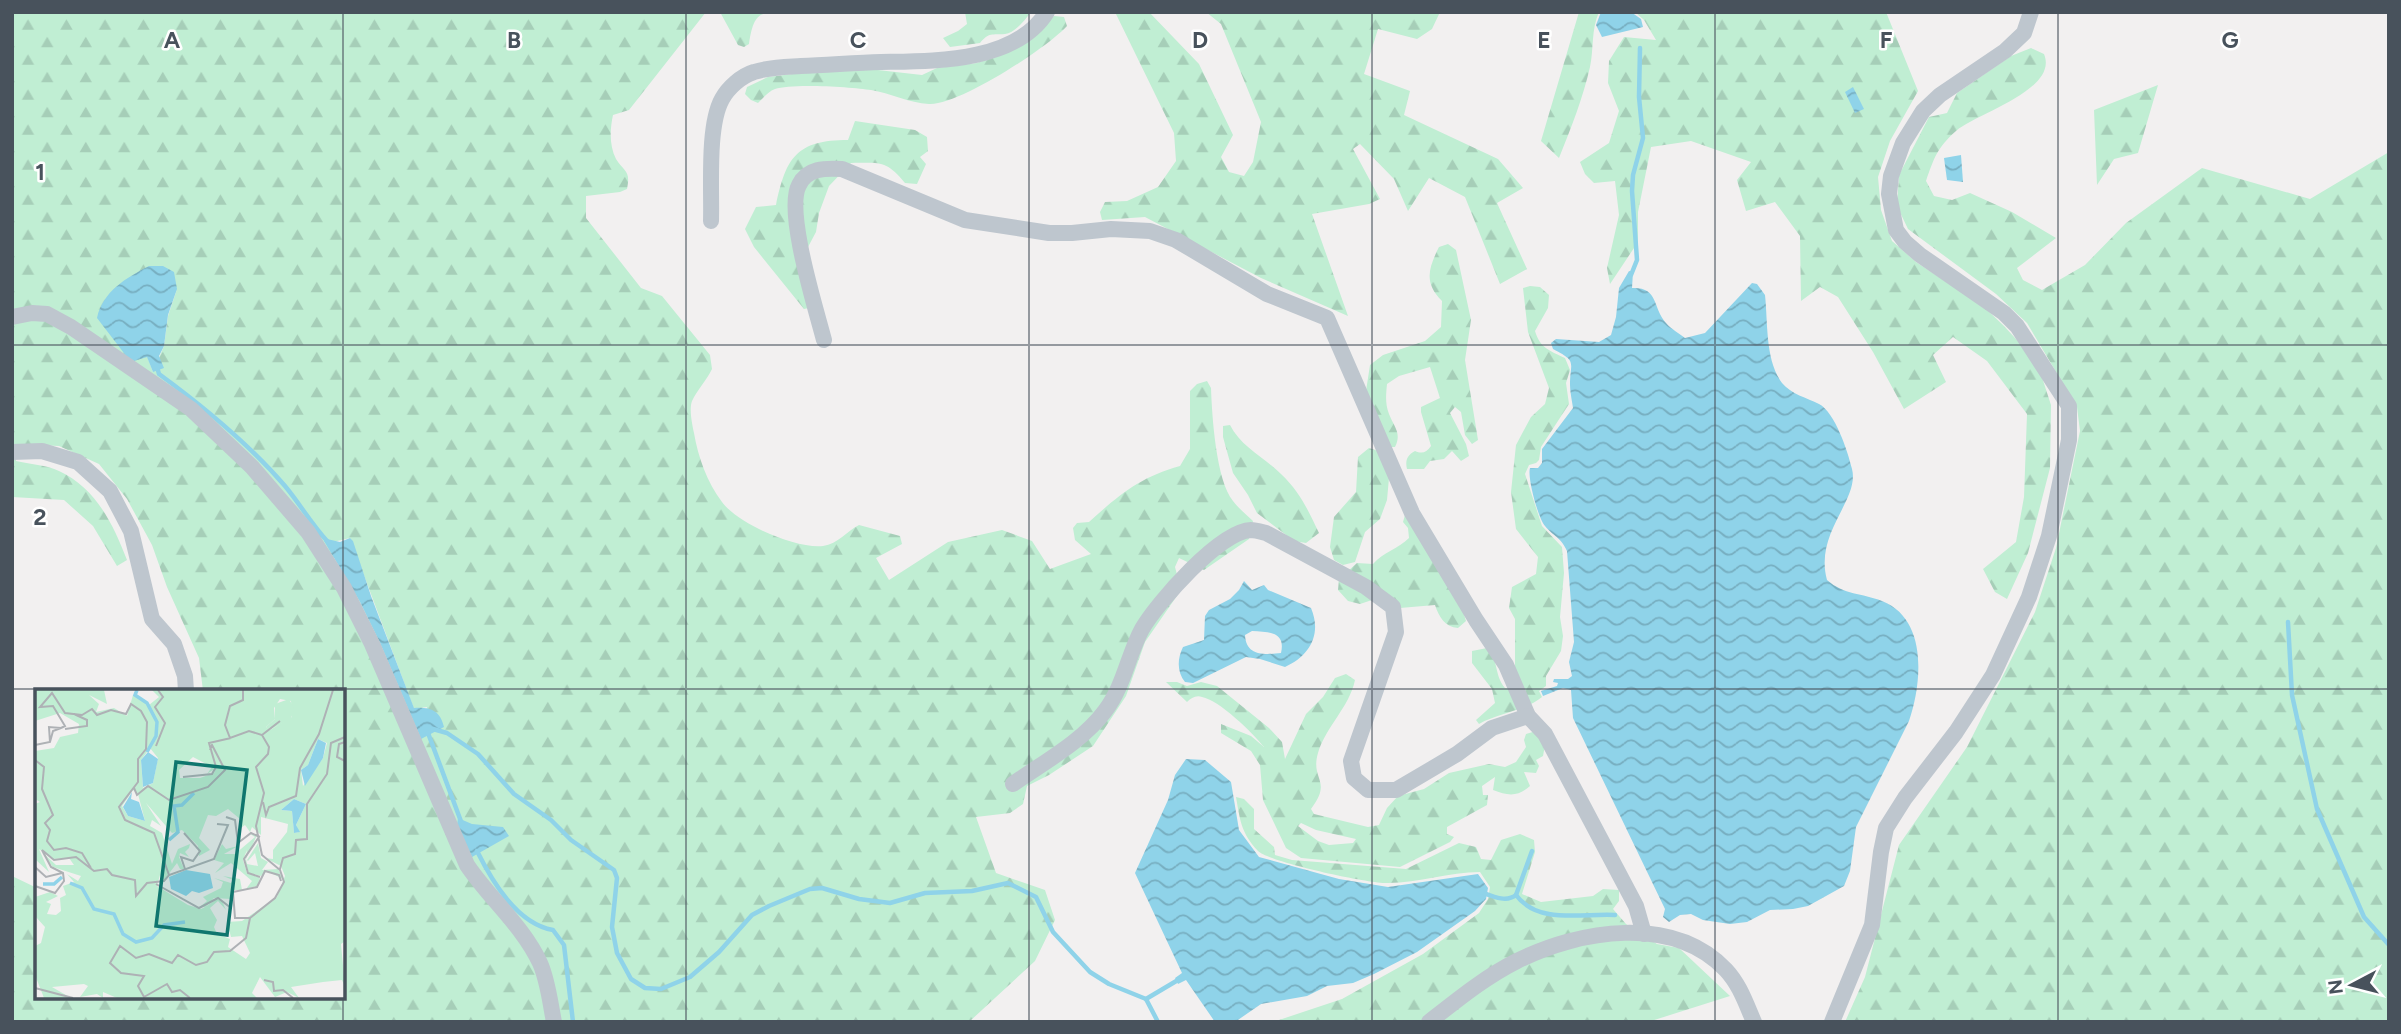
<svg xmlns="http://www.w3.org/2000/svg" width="2401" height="1034" font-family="Figtree,sans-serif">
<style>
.forest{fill:url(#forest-firs);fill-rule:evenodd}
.water{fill:url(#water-waves);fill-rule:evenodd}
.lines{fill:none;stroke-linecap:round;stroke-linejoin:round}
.stream{stroke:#8fd3e9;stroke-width:4.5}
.street{stroke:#bec6ce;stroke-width:16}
.grid{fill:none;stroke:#48525c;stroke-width:2;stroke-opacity:0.55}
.inset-river{fill:none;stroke:#8fd3e9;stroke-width:3.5}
.inset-road{fill:none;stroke:#aeb1b5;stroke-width:2}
.view{fill:#0f766e;fill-opacity:0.15;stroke:#0f766e;stroke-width:3.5}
.inset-edge{fill:none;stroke:#48525c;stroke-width:3.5}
.grid-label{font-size:23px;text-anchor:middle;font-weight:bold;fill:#48525c;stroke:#fff;stroke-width:5;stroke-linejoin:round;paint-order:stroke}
</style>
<defs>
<pattern id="forest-firs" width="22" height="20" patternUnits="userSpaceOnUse" patternTransform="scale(1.75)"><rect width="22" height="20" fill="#c0eed3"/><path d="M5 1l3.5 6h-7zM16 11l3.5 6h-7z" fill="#a6ceb8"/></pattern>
<pattern id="water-waves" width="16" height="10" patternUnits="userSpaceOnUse" patternTransform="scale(1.75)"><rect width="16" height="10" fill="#8fd3e9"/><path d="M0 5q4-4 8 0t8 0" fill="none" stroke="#77aec0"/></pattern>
</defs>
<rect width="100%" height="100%" fill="#f2f0f0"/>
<g class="forest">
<path d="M12,12H706L629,110L613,115C610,129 609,145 616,159C624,172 631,170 627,189L620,192L586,196V218L641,288L662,296L710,355L712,369C707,380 697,390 692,401C689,409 692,424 694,433C698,457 707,482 722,502C738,524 796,549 823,546C838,544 847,531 859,525L900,536L902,544L876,558L889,580L948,542L1002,530L1032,541L1050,569L1091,554L1075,540L1073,528L1077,523L1089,522C1119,495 1140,477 1180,466L1190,449V391L1197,384L1207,381L1211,388C1212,416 1216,480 1233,501C1238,508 1246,514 1253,521L1249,539L1204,570L1179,558L1175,567L1181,590L1145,642L1126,696L1093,746L1049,775L1027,786L1023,804L1010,813L976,817L996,873L1045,890L1055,920L1035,961L969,1022H12V876L37,888V997H343V691H203L199,658L167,587L152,545L127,499L99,464L59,446L16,444V461C29,464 47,465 59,471C96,488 113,524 127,560L117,566L93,526L64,500L12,497ZM177,289L168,316L164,346L153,372L147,356ZM350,538L414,709L427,707L421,739L380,643L360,602L334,559L333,542Z"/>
<path d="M720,12H802C768,17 755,0 749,44L744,47L738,45Z"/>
<path d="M965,12H1031C1025,20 1015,33 1005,34C992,35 989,32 980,43L950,47L943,38L958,31L967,24Z"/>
<polygon points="1115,12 1149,12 1199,64 1233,135 1221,157 1229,172 1244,176 1253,162 1261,122 1221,24 1206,12 1440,12 1432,29 1417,39 1378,29 1364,74 1410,91 1404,115 1498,159 1523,188 1497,203 1527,269 1500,284 1465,197 1429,178 1408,211 1394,179 1360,144 1353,149 1380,199 1369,204 1312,214 1348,316 1261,278 1145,217 1102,220 1100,212 1105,202 1127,201 1158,187 1176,161 1174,133"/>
<path d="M1579,12H1599C1591,30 1594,48 1590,67C1583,98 1571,128 1559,158L1541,141Z"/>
<polygon points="1635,12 1886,12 1918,91 1890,141 1878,177 1881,210 1892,241 1916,262 1984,307 2004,326 2037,362 2051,405 2050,468 2028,553 2007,599 1995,592 1983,569 2016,542 2024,497 2027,414 1987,361 1953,337 1933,355 1946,382 1904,409 1873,352 1838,297 1820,287 1801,301 1800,236 1775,202 1746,211 1737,180 1751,162 1691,141 1651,147 1638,212 1638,242 1610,284 1607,268 1619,215 1615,181 1594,183 1585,174 1580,162 1609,143 1619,111 1608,83 1609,61 1624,37 1656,40 1644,20"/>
<path d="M1054,16L1064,17L1067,26C1047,48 958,106 929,104C909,103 890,93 871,90C853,87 791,83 775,89C769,91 763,98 758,103L751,100L745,94L747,87L768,77L833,69H869L922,75L937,68L977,63L1014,48L1045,26Z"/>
<path d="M2031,48L2044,54C2059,90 1977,113 1956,131C1937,148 1934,158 1926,181L1934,196L1952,200L1970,193L2012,212L2056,238L2017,268L2023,280L2042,290L2085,265L2126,223L2202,168L2310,199L2389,152V1022H1845L1865,977L1899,845L1967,747L2035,612L2056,548L2080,431L2077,407L2027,323L1996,294L1908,229L1897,206L1899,175L1929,117L1947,113L1957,93L2011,56Z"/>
<polygon points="2158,85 2138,153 2114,159 2097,185 2094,110"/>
<path d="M855,121L915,130L927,137L928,151L920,157L926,164L917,184L905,183C886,160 880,163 851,163L829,186L819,213L816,232L808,247L809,308L804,309L754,247L745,229L756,207L776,205C786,158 796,140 848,140Z"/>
<path d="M1448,244L1456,250L1471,320L1465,360L1478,440L1472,444L1465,435L1461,412L1455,407L1450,413L1466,444L1469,456L1461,461L1452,451L1444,459L1430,461L1424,469H1407C1405,461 1407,455 1415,451C1422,454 1426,453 1431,446L1421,412V407L1440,398L1430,367L1399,376L1387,384C1386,395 1385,404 1389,414C1394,427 1402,433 1395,447H1388L1366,391L1370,365L1383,355L1425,341L1441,327L1442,301C1424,283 1428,269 1439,247Z"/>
<path d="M1530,286L1540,287L1549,295L1548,308L1535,331C1540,348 1550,351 1565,358L1570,370L1566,383L1569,404L1541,447L1539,460L1536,463L1529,465L1525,474L1542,526L1562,547L1564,573L1560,617L1563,636L1561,651L1546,676V686L1539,691L1542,697C1525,711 1499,713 1479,724L1476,720L1495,703L1492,689L1472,663V651L1487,648C1499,660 1494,675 1505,688L1520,690L1515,673V619L1509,608L1512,587L1536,574L1538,557L1516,529L1511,492L1516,445L1531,417L1545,404L1549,388L1528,332L1523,288Z"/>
<path d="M1230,425C1241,447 1264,457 1281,474C1300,492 1308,510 1319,533L1306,543L1294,541L1257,513L1248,495L1233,473L1223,437V426Z"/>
<polygon points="1369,448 1378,451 1389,478 1387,500 1380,519 1365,532 1355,562 1343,565 1334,560 1330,547 1334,517 1356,492 1358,457"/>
<path d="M1405,515L1463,611L1466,621L1458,628C1445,627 1439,617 1435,605L1400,608L1372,600L1360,604L1348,601L1338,590L1339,579L1357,563L1373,564C1383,552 1398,549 1409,538L1408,528L1403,522Z"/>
<path d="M1346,674L1355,680C1349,708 1326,726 1318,753C1310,780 1333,780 1311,809L1314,814L1368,827L1379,825L1387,808L1398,796L1424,789L1449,773L1489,764L1505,767L1516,762L1526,747L1524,740L1526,734L1536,731L1545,745L1543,756L1536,760L1539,766L1536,773L1524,772L1530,786C1518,797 1508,796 1493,790L1495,777L1482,786L1483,795H1488L1487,805L1447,827V834L1454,837L1450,842L1400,867L1301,858L1286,848L1263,800L1260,765L1251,751L1221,733V724L1251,736L1264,747C1253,733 1219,700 1202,697C1196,695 1191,698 1187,702L1166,682H1177L1187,686L1201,682L1217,686L1269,728L1282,742L1285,759L1306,714L1323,697L1335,678ZM1301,823L1316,830L1356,839L1353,843L1329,845L1318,841L1298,826Z"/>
<path d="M1236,797L1244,799L1254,809V829L1274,847L1275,855L1292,860L1406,869L1459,843L1476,847L1481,859L1491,860L1501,840L1520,834L1534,840L1535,852L1522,894L1541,902L1593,896L1603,889L1619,890V901L1613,909L1626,924L1657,944L1679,948L1730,996L1648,1022H1273L1342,999L1423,954L1479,913L1488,899L1490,887L1480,872C1449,872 1419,883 1388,883C1370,884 1269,862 1258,851C1241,833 1240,820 1236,797Z"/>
</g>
<g class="water">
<polygon points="1601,12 1631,12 1641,19 1643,27 1602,37 1596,25"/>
<polygon points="1853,87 1864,109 1855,113 1845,92"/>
<polygon points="1961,155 1963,182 1947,180 1944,158"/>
<path d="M149,266H163L174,272L177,289L168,315L164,346L159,356L164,368L153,372L147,357L134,361L127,357L97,318C103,291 126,278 149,266Z"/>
<path d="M1629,271L1633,272L1632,288C1659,287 1652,307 1666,323C1671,329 1679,333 1685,338L1705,333L1752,283L1757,284L1765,295C1768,322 1765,360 1782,383C1791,394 1807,398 1819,404C1835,412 1848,452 1852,469C1860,500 1814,532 1827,580C1844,595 1862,593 1882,601C1928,619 1922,683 1909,721L1856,827L1850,871L1844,886L1808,906L1793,909L1770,910L1747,922L1730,924L1703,920L1691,914L1680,915L1669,922L1663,917L1665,909L1573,718L1571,690L1563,688L1543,696L1541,691L1557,686L1558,683L1553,682L1554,679H1568L1572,676L1569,662L1574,642L1567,551C1560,536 1554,537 1545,526C1538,518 1527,477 1530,468H1538L1542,463V449L1573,408C1572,401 1570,392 1570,385C1570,361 1578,362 1553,349L1551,343L1556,339L1599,342L1611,335L1616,317L1619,288Z"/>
<path d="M350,538L353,541L371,596L414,708C430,707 440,710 444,727L421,739L380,643L360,602L324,541L327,539L340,542Z"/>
<path d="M1244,581L1252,590L1264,585L1268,590L1311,608C1322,634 1310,656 1285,667L1260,659L1246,657L1193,683L1185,682C1177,672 1177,659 1183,647L1204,640L1205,616L1209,610L1230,599L1239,590ZM1252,631C1268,632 1286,631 1281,653C1264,655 1246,656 1245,635Z"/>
<polygon points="1186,759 1205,760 1231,782 1239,830 1259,857 1339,879 1388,887 1478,874 1488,888 1486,899 1475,911 1417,952 1374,974 1353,983 1327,986 1307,996 1261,1004 1235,1022 1215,1022 1186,980 1178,984 1175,978 1182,973 1135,873 1168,800 1175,775"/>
<polygon points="458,818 472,824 503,827 509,836 472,857 457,825"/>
</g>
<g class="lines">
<g class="stream">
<polyline points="1631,275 1637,260 1632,191 1633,175 1643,138 1639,97 1640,48"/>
<path d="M157,367L159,374C204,407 248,443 285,486C300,504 312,525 328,542"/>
<polyline points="2288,622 2292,695 2317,809 2364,917 2389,945"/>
<polyline points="433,729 447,733 478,754 514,794 551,820 571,840 614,870 617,878 612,927 617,953 631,979 645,988 661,989 690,977 719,952 752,915 769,906 810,889 822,888 859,899 890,903 925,893 972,891 1008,883 1036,897 1053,932 1090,972 1109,984 1146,999 1158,1022"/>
<polyline points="428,733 462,824"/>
<path d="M477,851C492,881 517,924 553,930L564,945L573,1022"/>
<path d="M1481,892C1492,896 1506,903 1516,895C1538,925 1583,913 1615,915"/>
<polyline points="1516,895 1532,851"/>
<polyline points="1146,999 1178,980"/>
</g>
<g class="street">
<path d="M711,221C712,189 707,126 722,99C728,88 741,76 754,72C769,67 785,67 801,66C827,65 854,63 881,62C933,61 1015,63 1047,12"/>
<path d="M12,317L32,313L47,314L71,327L191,409L252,467L308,532L344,588L372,644L467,865C489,898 523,926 540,963C548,981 550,1002 554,1022"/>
<path d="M824,340C816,309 785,211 799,185C807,168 825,168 842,169L965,220L1049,233H1072L1111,229L1150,231L1176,240L1267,294L1327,318L1412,513L1476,620L1506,665L1528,716L1545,734L1636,906L1644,934"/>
<polyline points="12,452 42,451 78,462 110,491 131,531 152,619 174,644 185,676 186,691"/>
<path d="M1013,784C1044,762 1082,742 1105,711C1124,686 1128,655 1142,629C1157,603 1220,531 1251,530C1255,530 1262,532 1266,533L1366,587L1393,607L1396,632L1351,761L1354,778L1368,790H1396L1457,754L1492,728L1528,716"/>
<path d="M1429,1022C1457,1000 1485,977 1517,961C1579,930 1673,914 1726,970C1740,985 1746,1004 1754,1022"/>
<polyline points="1832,1022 1872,925 1881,852 1886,828 1905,798 1956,732 1993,675 2029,597 2049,536 2069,440 2069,406 2017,326 2004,313 1920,255 1905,242 1896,230 1889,194 1891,176 1903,143 1923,111 1940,95 2005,51 2024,33 2031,12"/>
</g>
</g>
<path class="grid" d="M343,12V691M686,12V1022M1029,12V1022M1372,12V1022M1715,12V1022M2058,12V1022M12,345H2389M12,689H2389M343,691V997M343,997V1022"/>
<g transform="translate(35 689)">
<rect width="310" height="310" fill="#f2f0f0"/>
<path d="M0,1H69L72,15L54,6L64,15L61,23L79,19L92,27L98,6L114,16L124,8L117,1H310V252L306,255L310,298L307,291L288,293L256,298L264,309L252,303L240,308L225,288L217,304L222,309H82L68,303V309L62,305L45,308L53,297L49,295L17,298L36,309H9L0,286V257L6,254L10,238L0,227V208L15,203L23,207L11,213L16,215L12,225L21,226L26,222L25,209L31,206L28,197L39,193L32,185L43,192L46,187L18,178L9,167L7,163L21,176H39L34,169L18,170L4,160L14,183L1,171L0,115L5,113L0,110V62L19,59L25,48L43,44L44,35L25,24L0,32ZM245,10L256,12L257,28L235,41L231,38L240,30L239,19ZM283,50L292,54L288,69L268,97L266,81L273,76ZM115,59L123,69L118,94L108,99L106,71ZM158,68L177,78L172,85L181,79L179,84L165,89H145L144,81ZM98,101L103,105L110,132L93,127L87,117ZM259,110L271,115L261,136L264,143L259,144L257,122L246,121ZM111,114L137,144L147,141L163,157L164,167L175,161L164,149L173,126L181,127L193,120L205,130L206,139L210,136L215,143L217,138L226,146V128L253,135L252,143L238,161V170L230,169L246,177L250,187L242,208L207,232L192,233L196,248L207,247L215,264L211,270L193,258L195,250L182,245L179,238L182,231L175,219L183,212L191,221L187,212L182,210L170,218L179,209L196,210L199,201H207L205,190L188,187L198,191L196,194L179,189L188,193L186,199L168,208L172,212L166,217L154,214L170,218L166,220L153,216L122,197L125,186L129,191L142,174L145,180H149L144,168L145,164L154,168L150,163L154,159L155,155L143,160L137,175L127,144L115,137L117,131L126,137ZM215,145L222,146L211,170L212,175L223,177L220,164L213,172L216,175L212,171L223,154L226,169L233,173L227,181L243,180L248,190L232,182L226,187L214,184L210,174L212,161L208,171L212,184L225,189L222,197L211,200L217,192L196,174L180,184L189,174L179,171L187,155L191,160L203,157L189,165H200L220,148Z" fill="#c0eed3" fill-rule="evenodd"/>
<path d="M254,10L259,19L256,30L234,41L231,38L240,30V15Z" fill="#c0eed3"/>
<path d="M283,50L291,54L288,69L270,97L266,81L273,76ZM113,63L123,70L118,94L108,98L106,71ZM97,103L96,110L104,113L110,132L93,127L88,118ZM259,110L271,115L261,136L265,143L259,144L257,122L246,121ZM151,181L175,185L178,199L164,204L157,202L151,207L136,200L134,188Z" fill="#8fd3e9"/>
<path class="inset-river" d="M102,1L100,6L112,14L122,33L121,47L112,63M134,151L143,143L139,117L147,116L159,104M35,194L47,199L59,220L79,225L88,245L101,253L117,249L129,236L150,233M8,195H19L27,188"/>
<path class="inset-road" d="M26,39L30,37L18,17L5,18L17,4L30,24L47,26L57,20L62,26L76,21L91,25L96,15L106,22L112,33L111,60L103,70V93L84,118L90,131L119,144L134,186M30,40L52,37V31L39,25M227,46L245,32M15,53L14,38L26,39M310,53L304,55L302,68L310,72M0,56L15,53L18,42L26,39M121,57L130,34L120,18L128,8L123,1M0,71L9,78L7,100L18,126L10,134L15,141L12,152L19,161L31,159L47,164L56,179M148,88L177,85L181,78L174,54L196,49M99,99L102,106L113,97L134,111L173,98L190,81L177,56L175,61M228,113L231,126L234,118L261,107L265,79L284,45L298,1M191,128L200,131L203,154L216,144L225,148M149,144L165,162L158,172L146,168L150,180M224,148L209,170L213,184L225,188M0,178L11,188L27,184M245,180L248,169L260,165L261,151L272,150V115L292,85L296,54L310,48M121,195L164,219L183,209L196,219M0,197L20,204L29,192L28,184L16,178L7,161L19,171L41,168L59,182L72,180L77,186L100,191L101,207L112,194L129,192L134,186L179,170L193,136L182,135M215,229H200L198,203L222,198L230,182L244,186L246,192M229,291L238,293L239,302L248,301L258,309M0,299L38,309M155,309L145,301L137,303L132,295L109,308L103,297L109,287L86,284L75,274L85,257L101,269L114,265L137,274L143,266L161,276L172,273L179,263L195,262L211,249L215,229L240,209L249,193L245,181L227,166L221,137L229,104L221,78L233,65L234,58L227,46L214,42L195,49L190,36L195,17L208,11V1"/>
<path class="view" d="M141,73L212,81L192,246L121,237Z"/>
<rect width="310" height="310" class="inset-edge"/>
</g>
<g class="grid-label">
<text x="172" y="48">A</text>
<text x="514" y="48">B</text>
<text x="858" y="48">C</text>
<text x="1200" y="48">D</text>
<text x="1544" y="48">E</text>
<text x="1886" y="48">F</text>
<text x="2230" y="48">G</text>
<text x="40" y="180">1</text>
<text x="40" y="525">2</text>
</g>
<rect width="2401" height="1034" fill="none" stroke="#48525c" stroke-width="28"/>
<g transform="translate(2352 985) rotate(263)" stroke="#ffffff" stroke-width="5" paint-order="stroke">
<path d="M0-5L12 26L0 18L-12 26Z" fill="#48525c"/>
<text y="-10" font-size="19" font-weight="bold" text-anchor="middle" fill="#48525c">N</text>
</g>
</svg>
